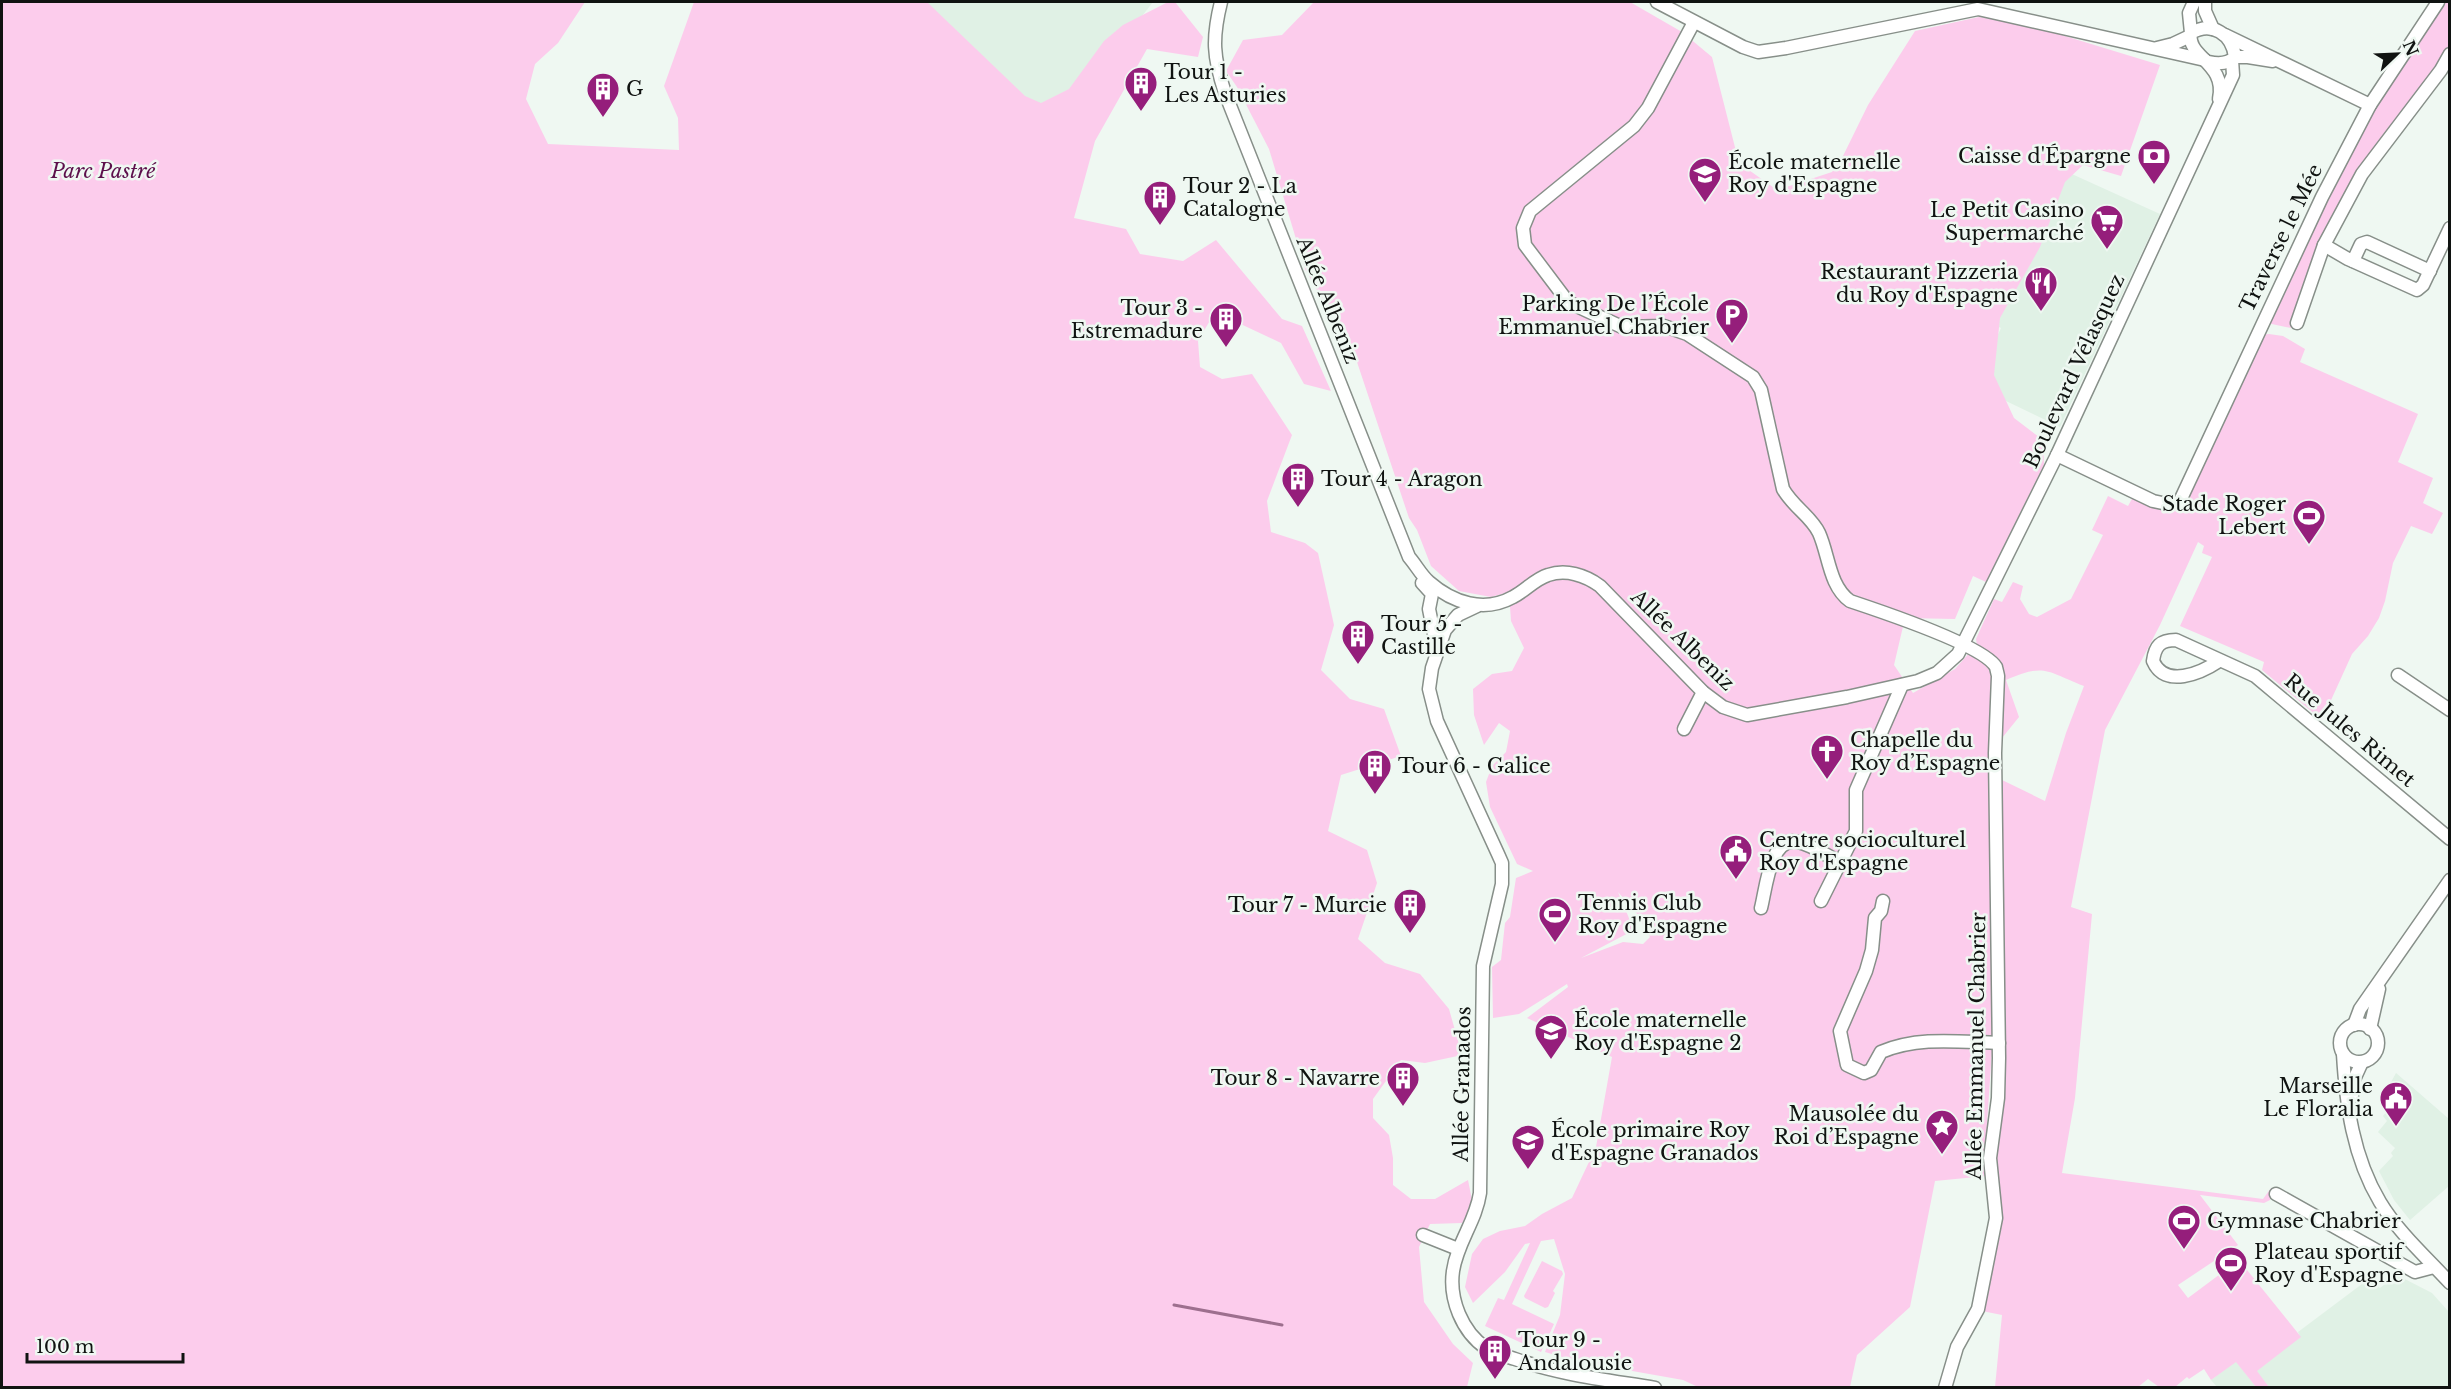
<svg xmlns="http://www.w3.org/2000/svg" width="2451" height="1389" font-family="'Libre Baskerville',serif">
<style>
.built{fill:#e0f1e5}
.green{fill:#fcccec;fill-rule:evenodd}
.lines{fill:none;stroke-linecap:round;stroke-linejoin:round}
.stream{stroke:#9d6f8e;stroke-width:3}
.minor-casing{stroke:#878f89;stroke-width:15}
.minor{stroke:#fff;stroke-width:12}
.labels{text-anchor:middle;stroke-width:5;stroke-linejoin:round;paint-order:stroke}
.poi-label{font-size:20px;fill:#101311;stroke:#eff8f2;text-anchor:start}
.park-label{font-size:20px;font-style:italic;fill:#5d104c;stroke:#eff8f2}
.street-label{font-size:20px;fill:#101311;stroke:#eff8f2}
</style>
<rect width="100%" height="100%" fill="#eff8f2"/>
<g class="built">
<polygon points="816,2 1153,2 1072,106 788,200"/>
<polygon points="2052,165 2160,214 2060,427 1975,386 2001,328 1981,319"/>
<polygon points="2396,1073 2449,1119 2449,1186 2410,1220 2394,1200 2379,1171 2393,1156 2391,1153 2395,1148 2378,1132 2387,1121 2383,1116 2389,1109 2390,1084"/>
<polygon points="2397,1275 2432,1293 2449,1312 2449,1387 2269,1387 2256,1371 2300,1337 2298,1332 2370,1278 2380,1288"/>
<polygon points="2236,1361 2256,1387 2217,1387 2211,1380"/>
</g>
<g class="green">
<polygon points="2,2 585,2 558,43 535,64 526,99 548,144 679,150 678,118 664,86 694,2 927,2 1025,96 1041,103 1069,89 1104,41 1123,25 1168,2 1175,2 1203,37 1198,57 1147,49 1095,141 1074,218 1126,229 1140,254 1183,261 1216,240 1282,319 1302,326 1331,391 1304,384 1281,343 1215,312 1198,341 1200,367 1222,379 1252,374 1292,435 1267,501 1271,532 1305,543 1318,553 1334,625 1321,670 1350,699 1384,709 1401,756 1341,775 1328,831 1367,850 1377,883 1358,939 1385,963 1420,974 1449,1009 1462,1055 1425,1063 1401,1060 1373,1099 1373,1118 1389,1135 1393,1158 1393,1185 1411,1199 1435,1199 1468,1180 1473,1205 1462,1223 1430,1224 1419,1247 1424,1302 1453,1344 1473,1363 1467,1387 2,1387"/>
<path d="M1314,2H1630L1682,32L1712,57L1739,163L1777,190L1832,172L1843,156L1868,105L1915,31L1979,17L2032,26L2160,65L2121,176L2083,165L2065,182L2040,247L2000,318L1994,375L2014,418L2043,440L2044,465L1986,582L1973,576L1955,619L1905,618L1894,665L1913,693L1955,669L1970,652L1985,663L1993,677L1989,776L1992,890V1050L1985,1153L1986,1176L1935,1181L1910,1307L1857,1355L1850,1387H1698L1683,1380L1576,1361L1545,1352L1560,1315L1565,1274L1554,1239L1541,1241L1512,1304L1554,1324L1541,1352L1485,1326L1498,1298L1504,1300L1530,1243L1525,1244L1505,1272L1473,1303L1465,1287L1472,1254L1483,1239L1500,1231L1525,1226L1542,1214L1572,1198L1596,1147L1612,1057L1527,1018L1568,987L1567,984L1519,1014L1493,1018L1492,967L1501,960L1505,923L1510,917L1516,878L1533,871L1517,864L1490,807L1486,782L1492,766L1506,752L1510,731L1499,723L1484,745L1474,715L1473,689L1492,674L1512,671L1524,648L1511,621L1509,592L1491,597L1459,591L1431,566L1417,530L1409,518L1346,329L1318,292L1305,269L1269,149L1237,87L1226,71L1243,40L1282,35ZM1618,892L1638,915L1650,937L1643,944L1623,942L1581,958L1634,930Z"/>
<path d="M2445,2H2449V47L2439,67C2403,115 2359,162 2332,216C2315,252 2303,290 2291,328L2267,323L2336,175L2387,87Z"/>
<path d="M2269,334L2283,336L2305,349L2300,362L2418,414L2398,462L2433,478L2423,503L2443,513L2432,534L2411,526L2393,563L2385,601L2379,618L2368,636L2352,654L2322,720L2262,670L2264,662L2180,626L2212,557L2202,553L2204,546L2198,542L2160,625L2105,730L2071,907L2092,914L2075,1098L2062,1173L2263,1199L2271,1188L2270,1200L2264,1203L2200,1195L2238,1245L2178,1285L2188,1298L2239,1260L2301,1337L2257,1371L2269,1387H2256L2236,1362L2211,1380L2204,1369L2189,1379L2187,1377L2175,1387H2159L2148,1379L2138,1387H1995L2002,1315L1982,1311L1995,1171L2000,779L2045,801L2066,733L2084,686C2046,671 2045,663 2006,680L2019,717L2002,738V681L1977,646L1976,639L1994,599L2002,602L2013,582L2023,586L2020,599L2029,614L2037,617L2071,599L2103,535L2092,530L2108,496L2128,506L2133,497L2166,512L2178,506L2261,335Z"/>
<polygon points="1542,1261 1562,1271 1563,1274 1553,1291 1555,1293 1548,1307 1545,1308 1525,1298 1524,1296"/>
</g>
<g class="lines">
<polyline class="stream" points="1174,1305 1282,1325"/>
<defs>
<g id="minor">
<path d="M1221,2C1212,38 1213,57 1225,93L1409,557C1416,565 1421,575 1429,582C1453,603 1484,613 1513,597C1525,591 1535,579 1548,575C1566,569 1585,575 1600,586L1703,692L1723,707L1747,715L1847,697L1918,681L1937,673L1958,654L2057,455L2233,75L2232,60"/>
<polyline points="1657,2 1743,47 1758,52 1786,48 1978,9 2205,60"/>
<polyline points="2205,2 2205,11 2213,29"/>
<path d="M1694,22L1648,108L1634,126L1530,211L1523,228L1525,245L1568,302L1622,327L1664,326L1687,334L1753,377L1761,390L1783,489C1793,507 1811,516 1819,533C1829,555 1829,586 1850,601C1877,610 1983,645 1996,667C1996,668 1998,675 1998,676L1995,753L1999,1058L1998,1098L1990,1158L1996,1218L1978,1309L1957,1347L1945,1388"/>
<polyline points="2191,33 2189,13 2194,2"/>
<polyline points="2225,35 2370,105"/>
<polyline points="2157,48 2173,44 2190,36"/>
<polyline points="2235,57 2248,57 2273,61"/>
<path d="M2209,62C2218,64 2228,64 2235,57C2232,34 2212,21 2191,33C2186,57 2227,63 2219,99"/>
<polyline points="2324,245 2348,259 2417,290 2423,285 2450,228"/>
<polyline points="2353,261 2361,244 2367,242 2430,271"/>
<polyline points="2297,323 2324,245 2362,174 2441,70 2450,54"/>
<polyline points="2057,455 2153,501 2167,504"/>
<polyline points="2179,503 2322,197 2370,105 2438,2"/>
<polyline points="1422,583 1432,594 1429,609 1437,649"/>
<path d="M1477,606L1458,615L1445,630L1432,668L1429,689L1437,721L1498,854L1502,863V884L1483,966L1480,1193C1476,1221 1457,1243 1453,1271C1449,1299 1462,1332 1486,1348C1494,1353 1506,1356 1515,1359C1561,1375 1607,1380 1655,1388"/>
<path d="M2219,661C2201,673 2165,689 2153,661C2155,646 2160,640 2176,640L2255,676L2450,839"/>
<polyline points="2398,675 2450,710"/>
<polyline points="1684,729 1703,692"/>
<polyline points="1821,901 1856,831 1856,790 1902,685"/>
<path d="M1883,901L1881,911L1875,918L1872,950L1866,971L1840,1031L1847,1065L1864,1073L1871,1070L1881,1052C1919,1036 1959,1042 1999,1043"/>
<path d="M1761,908C1766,889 1770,835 1798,842C1812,845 1827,856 1840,862"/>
<circle cx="2359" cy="1043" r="19"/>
<polyline points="2354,1025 2360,1009 2450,880"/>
<polyline points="2370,1029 2379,989"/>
<path d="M2343,1054C2346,1105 2353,1157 2380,1202C2398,1232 2426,1257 2450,1283"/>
<polyline points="2352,1096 2352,1084 2362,1062"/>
<polyline points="2276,1194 2415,1272 2434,1267"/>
<polyline points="1423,1235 1458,1249"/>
</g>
</defs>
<use href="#minor" class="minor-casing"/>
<use href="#minor" class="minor"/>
</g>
<defs>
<symbol id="building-pin" viewBox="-11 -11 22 30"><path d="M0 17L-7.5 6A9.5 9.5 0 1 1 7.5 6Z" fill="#951e7b" stroke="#eff8f2"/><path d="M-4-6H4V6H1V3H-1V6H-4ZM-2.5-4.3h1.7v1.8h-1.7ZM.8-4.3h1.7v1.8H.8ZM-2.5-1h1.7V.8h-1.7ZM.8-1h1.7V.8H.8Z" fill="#fff"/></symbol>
<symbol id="bank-pin" viewBox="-11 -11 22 30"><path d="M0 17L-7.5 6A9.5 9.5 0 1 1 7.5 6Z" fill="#951e7b" stroke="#eff8f2"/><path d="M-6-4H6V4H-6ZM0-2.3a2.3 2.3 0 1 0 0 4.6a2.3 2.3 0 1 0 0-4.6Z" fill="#fff"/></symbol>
<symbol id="school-pin" viewBox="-11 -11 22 30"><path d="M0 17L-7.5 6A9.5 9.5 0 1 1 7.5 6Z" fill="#951e7b" stroke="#eff8f2"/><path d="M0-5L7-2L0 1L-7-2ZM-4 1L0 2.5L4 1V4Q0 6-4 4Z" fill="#fff"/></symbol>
<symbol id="supermarket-pin" viewBox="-11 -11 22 30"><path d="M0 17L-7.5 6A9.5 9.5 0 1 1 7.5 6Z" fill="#951e7b" stroke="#eff8f2"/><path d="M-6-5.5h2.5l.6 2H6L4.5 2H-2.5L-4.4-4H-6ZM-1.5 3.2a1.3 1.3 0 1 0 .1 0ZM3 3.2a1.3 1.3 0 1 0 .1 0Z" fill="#fff"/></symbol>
<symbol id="restaurant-pin" viewBox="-11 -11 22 30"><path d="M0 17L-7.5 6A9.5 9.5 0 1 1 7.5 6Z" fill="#951e7b" stroke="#eff8f2"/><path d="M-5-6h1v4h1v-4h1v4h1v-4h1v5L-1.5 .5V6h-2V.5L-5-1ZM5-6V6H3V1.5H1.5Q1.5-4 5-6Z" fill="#fff"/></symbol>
<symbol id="parking-pin" viewBox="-11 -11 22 30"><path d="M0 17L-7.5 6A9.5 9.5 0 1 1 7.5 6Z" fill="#951e7b" stroke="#eff8f2"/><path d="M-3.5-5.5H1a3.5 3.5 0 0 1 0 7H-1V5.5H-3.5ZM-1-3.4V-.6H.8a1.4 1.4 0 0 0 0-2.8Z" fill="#fff"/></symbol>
<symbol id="stadium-pin" viewBox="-11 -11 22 30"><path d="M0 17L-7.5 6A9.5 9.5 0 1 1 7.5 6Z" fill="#951e7b" stroke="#eff8f2"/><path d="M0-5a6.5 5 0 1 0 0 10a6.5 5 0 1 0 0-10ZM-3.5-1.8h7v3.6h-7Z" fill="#fff"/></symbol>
<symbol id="church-pin" viewBox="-11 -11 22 30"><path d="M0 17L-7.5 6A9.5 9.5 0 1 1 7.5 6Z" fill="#951e7b" stroke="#eff8f2"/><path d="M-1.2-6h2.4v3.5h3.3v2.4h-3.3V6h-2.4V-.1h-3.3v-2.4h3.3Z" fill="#fff"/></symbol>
<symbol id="civic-pin" viewBox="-11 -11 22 30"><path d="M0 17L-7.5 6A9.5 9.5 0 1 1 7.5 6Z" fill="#951e7b" stroke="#eff8f2"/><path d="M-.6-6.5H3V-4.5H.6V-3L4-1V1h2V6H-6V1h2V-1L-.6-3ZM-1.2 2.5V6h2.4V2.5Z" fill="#fff"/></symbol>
<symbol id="sight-pin" viewBox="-11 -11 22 30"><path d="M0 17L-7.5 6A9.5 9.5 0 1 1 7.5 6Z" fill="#951e7b" stroke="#eff8f2"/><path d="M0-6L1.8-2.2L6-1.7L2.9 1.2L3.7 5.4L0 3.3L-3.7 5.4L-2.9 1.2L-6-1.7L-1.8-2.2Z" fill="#fff"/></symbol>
</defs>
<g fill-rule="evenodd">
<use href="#building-pin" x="1122" y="64" width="38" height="52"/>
<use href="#building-pin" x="584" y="70" width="38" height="52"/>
<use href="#bank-pin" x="2135" y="137" width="38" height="52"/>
<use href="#school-pin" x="1686" y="155" width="38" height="52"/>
<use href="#building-pin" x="1141" y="178" width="38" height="52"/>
<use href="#supermarket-pin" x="2088" y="202" width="38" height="52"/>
<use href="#restaurant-pin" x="2022" y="264" width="38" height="52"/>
<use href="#parking-pin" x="1713" y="296" width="38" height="52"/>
<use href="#building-pin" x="1207" y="300" width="38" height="52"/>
<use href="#building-pin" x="1279" y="460" width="38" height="52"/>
<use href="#stadium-pin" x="2290" y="497" width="38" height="52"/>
<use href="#building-pin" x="1339" y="617" width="38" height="52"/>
<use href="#church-pin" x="1808" y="732" width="38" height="52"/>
<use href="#building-pin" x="1356" y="747" width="38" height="52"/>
<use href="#civic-pin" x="1717" y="832" width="38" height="52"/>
<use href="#building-pin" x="1391" y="886" width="38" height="52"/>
<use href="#stadium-pin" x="1536" y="895" width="38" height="52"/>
<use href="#school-pin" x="1532" y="1012" width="38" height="52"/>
<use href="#building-pin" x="1384" y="1059" width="38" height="52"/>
<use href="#civic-pin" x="2377" y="1079" width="38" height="52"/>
<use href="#sight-pin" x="1923" y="1107" width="38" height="52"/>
<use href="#school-pin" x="1509" y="1122" width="38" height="52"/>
<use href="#stadium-pin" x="2165" y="1202" width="38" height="52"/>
<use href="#stadium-pin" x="2212" y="1244" width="38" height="52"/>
<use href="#building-pin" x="1476" y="1332" width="38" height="52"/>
</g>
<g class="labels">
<g class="poi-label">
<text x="1164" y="79">Tour 1 -<tspan x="1164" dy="23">Les Asturies</tspan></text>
<text x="626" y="96">G</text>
<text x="2131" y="163" text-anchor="end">Caisse d'Épargne</text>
<text x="1728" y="169">École maternelle<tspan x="1728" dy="23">Roy d'Espagne</tspan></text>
<text x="1183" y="193">Tour 2 - La<tspan x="1183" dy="23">Catalogne</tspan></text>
<text x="2084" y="217" text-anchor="end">Le Petit Casino<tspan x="2084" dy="23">Supermarché</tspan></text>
<text x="2018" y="279" text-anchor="end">Restaurant Pizzeria<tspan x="2018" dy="23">du Roy d'Espagne</tspan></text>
<text x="1709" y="311" text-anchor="end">Parking De l’École<tspan x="1709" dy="23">Emmanuel Chabrier</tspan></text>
<text x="1203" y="315" text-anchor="end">Tour 3 -<tspan x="1203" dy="23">Estremadure</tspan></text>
<text x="1321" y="486">Tour 4 - Aragon</text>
<text x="2286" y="511" text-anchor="end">Stade Roger<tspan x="2286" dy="23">Lebert</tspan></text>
<text x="1381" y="631">Tour 5 -<tspan x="1381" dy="23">Castille</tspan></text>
<text x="1850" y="747">Chapelle du<tspan x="1850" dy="23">Roy d’Espagne</tspan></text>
<text x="1398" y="773">Tour 6 - Galice</text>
<text x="1759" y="847">Centre socioculturel<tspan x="1759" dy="23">Roy d'Espagne</tspan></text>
<text x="1578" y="910">Tennis Club<tspan x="1578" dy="23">Roy d'Espagne</tspan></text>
<text x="1387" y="912" text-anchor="end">Tour 7 - Murcie</text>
<text x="1574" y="1027">École maternelle<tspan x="1574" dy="23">Roy d'Espagne 2</tspan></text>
<text x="1380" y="1085" text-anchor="end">Tour 8 - Navarre</text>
<text x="2373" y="1093" text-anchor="end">Marseille<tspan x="2373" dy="23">Le Floralia</tspan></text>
<text x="1919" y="1121" text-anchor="end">Mausolée du<tspan x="1919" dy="23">Roi d’Espagne</tspan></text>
<text x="1551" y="1137">École primaire Roy<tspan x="1551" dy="23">d'Espagne Granados</tspan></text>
<text x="2207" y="1228">Gymnase Chabrier</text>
<text x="2254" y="1259">Plateau sportif<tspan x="2254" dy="23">Roy d'Espagne</tspan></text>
<text x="1518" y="1347">Tour 9 -<tspan x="1518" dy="23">Andalousie</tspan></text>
</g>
<g class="park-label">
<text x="103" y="178">Parc Pastré</text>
</g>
<g class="street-label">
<text transform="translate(2281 238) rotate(-64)" y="7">Traverse le Mée</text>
<text transform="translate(1328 300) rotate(68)" y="7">Allée Albeniz</text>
<text transform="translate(2074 371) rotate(-65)" y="7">Boulevard Vélasquez</text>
<text transform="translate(1683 640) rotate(44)" y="7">Allée Albeniz</text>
<text transform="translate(2350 730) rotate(40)" y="7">Rue Jules Rimet</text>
<text transform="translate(1976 1046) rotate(-89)" y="7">Allée Emmanuel Chabrier</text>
<text transform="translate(1462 1084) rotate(-89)" y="7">Allée Granados</text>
</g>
</g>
<rect width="2451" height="1389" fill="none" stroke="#101311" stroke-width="6"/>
<g transform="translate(2397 54) rotate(67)" stroke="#eff8f2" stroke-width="4.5" paint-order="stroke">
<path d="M0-4.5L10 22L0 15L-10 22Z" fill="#101311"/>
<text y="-9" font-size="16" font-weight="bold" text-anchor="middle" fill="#101311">N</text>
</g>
<path d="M27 1353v9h156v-9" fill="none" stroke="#101311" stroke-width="3"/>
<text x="36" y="1353" font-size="18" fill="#101311" stroke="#eff8f2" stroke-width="4.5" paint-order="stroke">100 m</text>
</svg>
